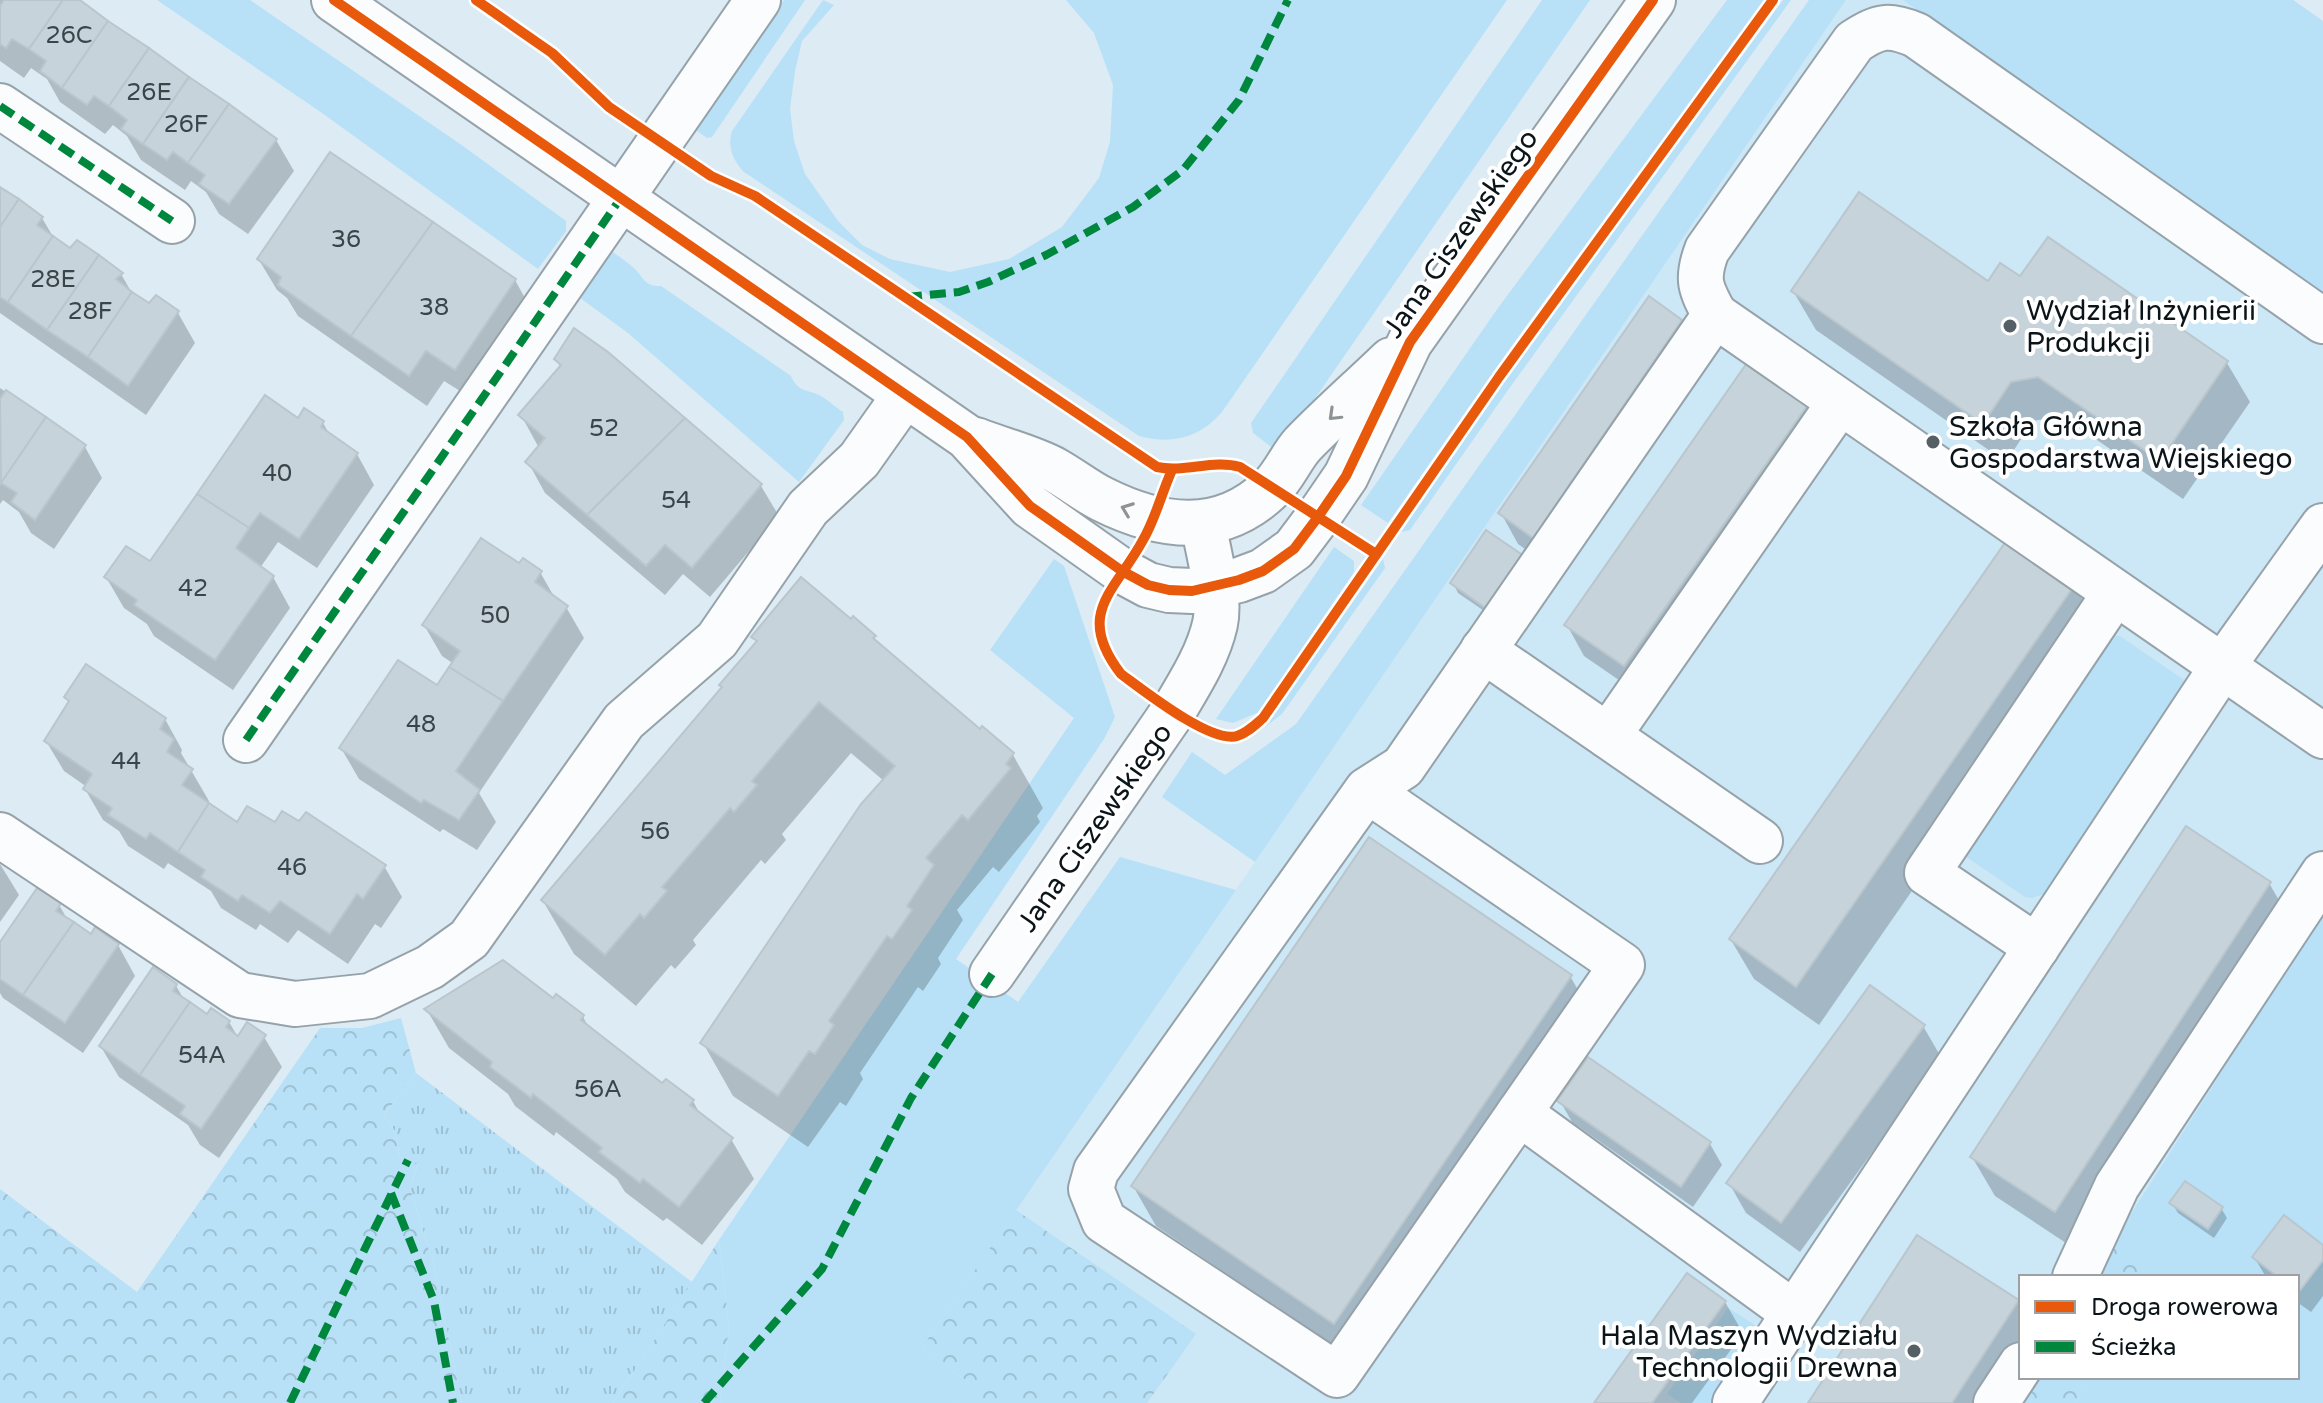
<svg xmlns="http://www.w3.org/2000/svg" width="2323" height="1403" font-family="'Varela Round',sans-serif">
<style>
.built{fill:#cce7f5;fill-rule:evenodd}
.green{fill:#b8e1f7}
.forest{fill:url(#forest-crowns)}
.park{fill:url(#park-tufts)}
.shadow{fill:#0003}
.building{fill:#c7d3da;stroke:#bac6cd;stroke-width:2}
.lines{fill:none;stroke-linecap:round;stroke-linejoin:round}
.minor-casing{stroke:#96a2a9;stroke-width:48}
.minor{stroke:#fafcfd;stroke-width:44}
.quiet{stroke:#00873e;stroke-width:8;stroke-dasharray:16 8;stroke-linecap:butt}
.cycleway-casing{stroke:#fff;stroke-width:15}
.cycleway{stroke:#e8590c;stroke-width:10}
.oneway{stroke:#8e9496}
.poi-dot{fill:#545f66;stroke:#fff;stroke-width:3}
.labels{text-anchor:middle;stroke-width:8;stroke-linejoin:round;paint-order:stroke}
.number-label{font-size:24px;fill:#3a454a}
.street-label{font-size:28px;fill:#0a1419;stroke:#fff}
.poi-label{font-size:28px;fill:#0a1419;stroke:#fff;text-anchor:start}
</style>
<defs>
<pattern id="forest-crowns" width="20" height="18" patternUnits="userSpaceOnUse" patternTransform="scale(2)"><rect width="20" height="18" fill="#b8e1f7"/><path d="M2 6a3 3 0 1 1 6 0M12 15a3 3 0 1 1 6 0" fill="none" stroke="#9dc0d3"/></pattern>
<pattern id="park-tufts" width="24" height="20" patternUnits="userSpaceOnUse" patternTransform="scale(2)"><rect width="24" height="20" fill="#b8e1f7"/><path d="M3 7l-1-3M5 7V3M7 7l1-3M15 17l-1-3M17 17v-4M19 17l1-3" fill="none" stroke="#9dc0d3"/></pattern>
</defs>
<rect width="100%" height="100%" fill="#dcebf4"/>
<path class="built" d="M1846,0H2293L2323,21V1403H884ZM2021,1277H2297V1377H2021Z"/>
<g class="green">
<polygon points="157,0 250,0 463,146 566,221 566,231 538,269 322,113"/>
<polygon points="784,0 805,0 712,137 707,138 693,128"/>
<path d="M823,0L834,5L802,41L795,71L790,109L794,141L805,174L838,221L862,245L890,259L950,272L1009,259L1062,227L1099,178L1110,142L1113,85L1094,33L1066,0H1507L1222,412C1200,438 1171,445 1139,436L744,172C733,160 727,147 732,131Z"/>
<polygon points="1542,0 1590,0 1278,452 1253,433 1251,423"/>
<polygon points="1727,0 1765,0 1518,337 1388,523 1361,505 1498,308"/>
<polygon points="1783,0 1791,0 1508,390 1410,530 1401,532 1504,381"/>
<polygon points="1809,0 1846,0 1255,862 1162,797 1192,752 1225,775 1296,724"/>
<polygon points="1903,0 2293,0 2323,21 2323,293"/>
<path d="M607,248C616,255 627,261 635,269C644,278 645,287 661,286L791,376C798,392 806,389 819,395C827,399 835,407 843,412L844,420L799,482L628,333L576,295Z"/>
<polygon points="1334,547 1354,561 1354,572 1259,712 1233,723 1216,719"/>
<polygon points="1054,559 1064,566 1115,717 1104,739 956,959 1018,1002 1120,857 1236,890 921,1349 971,1384 957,1403 720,1403 729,1327 719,1240 1074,718 990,650"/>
<polygon points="1383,559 1385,568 1282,714 1265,727"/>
<polygon points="2110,635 2120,636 2187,682 2047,893 2032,898 2025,897 1959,852"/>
<polygon points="2323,913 2323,1403 2076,1403 2093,1377 2297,1377 2297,1277 2159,1277 2113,1242"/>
<polygon points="1728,1308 1758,1327 1712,1403 1681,1403 1667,1394"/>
</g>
<g class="forest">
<polygon points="401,1018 416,1073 384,1115 395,1131 400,1157 418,1163 410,1188 434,1266 462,1403 0,1403 0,1189 137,1292 320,1028 362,1028"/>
<polygon points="1016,1210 1196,1334 1147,1403 957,1403 970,1383 921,1349"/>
<polygon points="719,1240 729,1327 720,1403 613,1403"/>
<polygon points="2113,1242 2159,1276 2159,1277 2094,1277"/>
<polygon points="2031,1377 2093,1377 2076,1403 2014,1403"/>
</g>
<polygon class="park" points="416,1073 692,1282 613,1403 462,1403 434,1266 410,1188 418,1164 400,1157 395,1131 384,1115"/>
<g class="shadow">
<polygon points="0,0 76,0 276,140 294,171 248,234 219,214 206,192 191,181 185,190 141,160 127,136 113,125 105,134 60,102 47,79 31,68 24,78 0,61"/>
<polygon points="0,189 42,218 55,240 121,274 133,295 150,306 178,313 195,343 146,415 0,313"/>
<polygon points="259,260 515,280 532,311 473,399 444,381 427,406 298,316 287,298 277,290"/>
<polygon points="2020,279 2227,363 2250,402 2183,499 2062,416 2033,421 2006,462 1816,330 1793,291 1988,284"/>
<polygon points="1681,322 1698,352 1551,568 1518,544 1501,513"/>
<polygon points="607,353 761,486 779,516 710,597 683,574 665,595 545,493 528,462 539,448 521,415 561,368 556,359"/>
<polygon points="0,388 85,447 102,478 54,549 31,533 19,512 3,500 0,504"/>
<polygon points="1805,407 1823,438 1642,696 1584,656 1567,625"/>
<polygon points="298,420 323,423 330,435 357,454 374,485 317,568 278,542 260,568 273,577 290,608 233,690 154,636 147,624 124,608 106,577 150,564"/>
<polygon points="1487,533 1493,617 1458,593 1453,583"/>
<polygon points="519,566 540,572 556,600 566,607 584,638 479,793 496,822 477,850 443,829 440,832 359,779 341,748 437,688 454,664 442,656 424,625"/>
<polygon points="2074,585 2097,624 1819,1025 1754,979 1731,940"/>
<polygon points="851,622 874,637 879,646 980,731 982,729 1013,755 1043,808 1037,816 1040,822 999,872 993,867 957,910 963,920 938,958 941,964 923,991 918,987 860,1073 863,1079 846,1106 840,1102 808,1147 733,1096 703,1043 884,781 851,753 782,834 786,840 765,864 761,860 693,940 696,945 675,969 671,965 636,1006 574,954 543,901 723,688 757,643 754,637"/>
<polygon points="66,697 165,719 182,750 181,753 209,801 207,804 238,824 275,825 384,866 402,897 381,928 375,924 348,964 298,930 288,943 260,924 256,930 221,908 211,891 168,863 164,869 128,846 119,831 103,820 85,789 87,787 64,771 46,741 70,703"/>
<polygon points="0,864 19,895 0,922"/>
<polygon points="2269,883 2292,923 2078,1251 1995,1196 1972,1157"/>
<polygon points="59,905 69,922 91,937 118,945 135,976 83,1053 3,998 0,993 0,945"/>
<polygon points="1570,976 1593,1016 1358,1362 1156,1226 1133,1186"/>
<polygon points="176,986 185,1001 207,1017 229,1022 239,1039 264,1037 282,1067 219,1158 200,1145 188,1125 119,1077 101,1047"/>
<polygon points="553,1001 583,1017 591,1031 663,1086 693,1101 701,1116 731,1139 754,1179 702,1245 667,1218 663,1221 625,1192 617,1179 556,1132 554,1136 515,1106 508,1094 449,1048 427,1010"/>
<polygon points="1923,1026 1941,1057 1800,1252 1746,1213 1729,1183"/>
<polygon points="1589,1060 1710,1144 1722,1165 1693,1207 1572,1122 1560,1101"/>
<polygon points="2172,1203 2221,1208 2227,1218 2214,1238 2178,1213"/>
<polygon points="2323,1247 2323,1296 2311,1312 2297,1302 2297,1277 2266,1277 2254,1257"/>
<polygon points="2017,1301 2021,1307 2021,1371 2000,1403 1811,1403"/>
<polygon points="1725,1302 1743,1333 1692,1403 1597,1403"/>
</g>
<g class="building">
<polygon points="4,0 63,0 29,49 12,39 6,48 0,44 0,6"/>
<polygon points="63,0 80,0 108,21 62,88 40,71 46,61 29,49"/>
<polygon points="108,21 149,48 109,106 94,96 87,105 62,88"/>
<polygon points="149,48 189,77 143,144 121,129 127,120 109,106"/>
<polygon points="189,77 229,104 188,163 173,152 167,160 143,144"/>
<polygon points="229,104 277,139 229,204 199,184 205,175 188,163"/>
<polygon points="330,152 433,222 351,336 278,285 281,277 257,259"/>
<polygon points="0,187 19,199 0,227"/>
<polygon points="1859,192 1988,281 2000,263 2020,276 2048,237 2228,361 2160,461 2038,377 2011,382 1983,424 1791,291"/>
<polygon points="19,199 43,217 37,225 53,236 8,302 0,297 0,227"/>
<polygon points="433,222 516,279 455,370 426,351 409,376 351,336"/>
<polygon points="53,236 70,248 77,240 99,255 47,330 8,302"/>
<polygon points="99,255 123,273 116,279 132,292 88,357 47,330"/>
<polygon points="132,292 149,303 156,295 179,311 128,386 88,357"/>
<polygon points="1649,296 1682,320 1533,538 1498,513"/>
<polygon points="574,328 608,352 685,418 587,515 525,462 545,438 518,415 561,365 554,359"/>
<polygon points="1747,363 1807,406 1624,666 1564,625"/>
<polygon points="6,390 46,417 1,483 0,399"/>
<polygon points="265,395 298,418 304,408 324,421 321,427 358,453 299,539 260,513 249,528 197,494"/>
<polygon points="46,417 86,445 35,520 11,502 17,493 1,483"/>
<polygon points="685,418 762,484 692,568 665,545 646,566 587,515"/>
<polygon points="197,494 249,528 236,548 274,576 215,660 134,605 137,600 104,577 126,546 150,561"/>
<polygon points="1486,530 1524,556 1487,609 1450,583"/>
<polygon points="2009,537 2076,583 1796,987 1729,939"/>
<polygon points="481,538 519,563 523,558 542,571 535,582 568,606 503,701 449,667 460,651 422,625"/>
<polygon points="801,577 851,619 853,616 876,636 873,638 980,729 982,726 1014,753 1006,764 1011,768 968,820 962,815 926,858 934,865 907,906 912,910 892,939 887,936 829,1021 834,1025 815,1054 809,1051 778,1096 700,1043 861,804 895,766 819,702 752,781 757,785 734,812 730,808 662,887 667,891 644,918 640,914 605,955 541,900 722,687 719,685 757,641 751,637"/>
<polygon points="398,660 437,685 449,667 503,701 456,771 480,790 459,820 424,800 421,803 339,748"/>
<polygon points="86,664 166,718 160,729 174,739 167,752 193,769 182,785 209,803 178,852 150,833 146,839 108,815 112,808 83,789 92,774 44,741 69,701 64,697"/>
<polygon points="209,803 237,822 247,806 275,822 282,811 299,821 306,812 386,865 363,899 357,894 330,934 280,901 270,913 242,895 238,901 201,877 205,870 178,852"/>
<polygon points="2186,826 2271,882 2055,1212 1970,1157"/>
<polygon points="1369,837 1572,975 1334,1324 1131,1186"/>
<polygon points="37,888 61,903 56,911 74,922 23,995 0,979 0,942"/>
<polygon points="74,922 91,934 95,927 119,944 65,1023 23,995"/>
<polygon points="503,960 553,998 556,994 584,1015 581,1020 662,1083 666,1079 694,1100 690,1105 733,1138 679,1207 643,1179 640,1183 599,1152 602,1148 533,1094 531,1098 490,1067 492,1062 424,1009"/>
<polygon points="153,967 177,984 173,991 190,1002 140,1075 99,1046"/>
<polygon points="1870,985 1925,1025 1781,1223 1726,1183"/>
<polygon points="190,1002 207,1014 211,1008 230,1021 226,1027 238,1036 247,1022 266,1035 201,1129 180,1114 185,1106 140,1075"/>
<polygon points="1588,1057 1711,1142 1681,1187 1557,1101"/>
<polygon points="2185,1181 2223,1207 2208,1229 2169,1203"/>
<polygon points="2284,1215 2323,1245 2323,1260 2298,1293 2297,1277 2278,1277 2252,1257"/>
<polygon points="1917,1235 2019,1300 1952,1403 1808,1403"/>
<polygon points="1687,1273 1726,1301 1652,1403 1594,1403"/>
</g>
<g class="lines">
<defs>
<g id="minor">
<polyline points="334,0 967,437 1030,506 1122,571 1148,585 1169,590 1192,591 1239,580 1263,571 1294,549 1318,517 1346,476 1410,342 1653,0"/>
<polyline points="0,106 172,221"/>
<path d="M1715,315C1700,288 1696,279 1707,250L1854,42C1879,25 1889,24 1916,35L2323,321"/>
<path d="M976,440C1001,450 1031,457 1055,470C1071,479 1086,491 1102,499C1160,528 1220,537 1271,488C1284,476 1291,457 1303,444C1331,415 1362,388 1391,360"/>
<polyline points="1483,650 1608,736 1840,402"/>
<polyline points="1608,736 1760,841"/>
<polyline points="246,740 758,0"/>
<polyline points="1367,790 1622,965 1337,1375 1104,1221 1091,1189 1096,1171 1367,790 1403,767 1715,315 2323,736"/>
<polyline points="0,835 240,995 295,1004 370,996 430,967 469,939 624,721 717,640 808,508 859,460 905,395"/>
<polyline points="2037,947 1927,873 2115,593"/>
<path d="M992,974L1174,710C1190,683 1208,655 1215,624C1221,596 1208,551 1203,523"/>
<polyline points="1519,1113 1794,1313"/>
<polyline points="2075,1277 2117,1186 2323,874"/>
<polyline points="1735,1403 2222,667 2323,526"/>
<polyline points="1996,1403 2021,1365"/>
</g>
</defs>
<use href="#minor" class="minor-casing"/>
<use href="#minor" class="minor"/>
<g class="quiet">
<polyline points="0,106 172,221"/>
<polyline points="906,297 959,292 988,282 1046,255 1133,207 1183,170 1239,100 1288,0"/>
<polyline points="246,740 620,199"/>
<polyline points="391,1193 434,1301 453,1403"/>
<polyline points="290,1403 408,1160"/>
<polyline points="704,1403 822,1269 911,1098 992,974"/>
</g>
<defs>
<g id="cycleway">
<polyline points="334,0 967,437 1030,506 1122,571 1148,585 1169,590 1192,591 1239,580 1263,571 1294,549 1318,517 1346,476 1410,342 1653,0"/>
<path d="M476,0L552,53L609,107L711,176L755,196L1157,467C1185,473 1213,459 1240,467L1376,554"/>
<path d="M1172,470C1162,492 1155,520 1143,540C1115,592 1074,613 1121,674C1143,690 1211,744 1237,736C1247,733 1255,725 1263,718L1499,377L1773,0"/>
</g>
</defs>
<use href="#cycleway" class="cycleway-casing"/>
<use href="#cycleway" class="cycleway"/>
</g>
<defs><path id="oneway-chevron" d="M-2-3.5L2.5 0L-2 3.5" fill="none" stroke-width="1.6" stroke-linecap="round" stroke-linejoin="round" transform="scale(2)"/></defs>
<g class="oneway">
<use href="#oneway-chevron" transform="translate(1334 415) rotate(136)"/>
<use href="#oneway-chevron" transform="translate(1127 509) rotate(-159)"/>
</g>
<g class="poi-dot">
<circle cx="2010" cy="326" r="8"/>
<circle cx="1933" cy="442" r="8"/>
<circle cx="1914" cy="1351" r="8"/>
</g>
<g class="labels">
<g class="number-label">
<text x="69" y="43">26C</text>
<text x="149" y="100">26E</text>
<text x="186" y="132">26F</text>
<text x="346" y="247">36</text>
<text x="53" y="287">28E</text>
<text x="434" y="315">38</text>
<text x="90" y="319">28F</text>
<text x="604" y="436">52</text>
<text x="277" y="481">40</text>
<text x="676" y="508">54</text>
<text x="193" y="596">42</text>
<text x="495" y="623">50</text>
<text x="421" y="732">48</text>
<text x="126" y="769">44</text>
<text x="655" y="839">56</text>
<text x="292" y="875">46</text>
<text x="202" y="1063">54A</text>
<text x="598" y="1097">56A</text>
</g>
<g class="street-label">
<text transform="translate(1460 233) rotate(-55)" y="10">Jana Ciszewskiego</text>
<text transform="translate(1094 827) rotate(-55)" y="10">Jana Ciszewskiego</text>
</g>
<g class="poi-label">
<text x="2026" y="320">Wydział Inżynierii<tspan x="2026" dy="32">Produkcji</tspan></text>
<text x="1949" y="436">Szkoła Główna<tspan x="1949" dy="32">Gospodarstwa Wiejskiego</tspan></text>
<text x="1898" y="1345" text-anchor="end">Hala Maszyn Wydziału<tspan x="1898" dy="32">Technologii Drewna</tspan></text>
</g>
</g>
<rect x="2019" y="1275" width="280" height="104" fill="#ffffff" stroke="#9da1a3" stroke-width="2"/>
<rect x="2035" y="1301" width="40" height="12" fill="#e8590c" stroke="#9da1a3" stroke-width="2"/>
<text x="2091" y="1315" font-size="24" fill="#0a1419">Droga rowerowa</text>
<rect x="2035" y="1341" width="40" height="12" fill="#00873e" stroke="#9da1a3" stroke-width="2"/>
<text x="2091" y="1355" font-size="24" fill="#0a1419">Ścieżka</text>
</svg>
